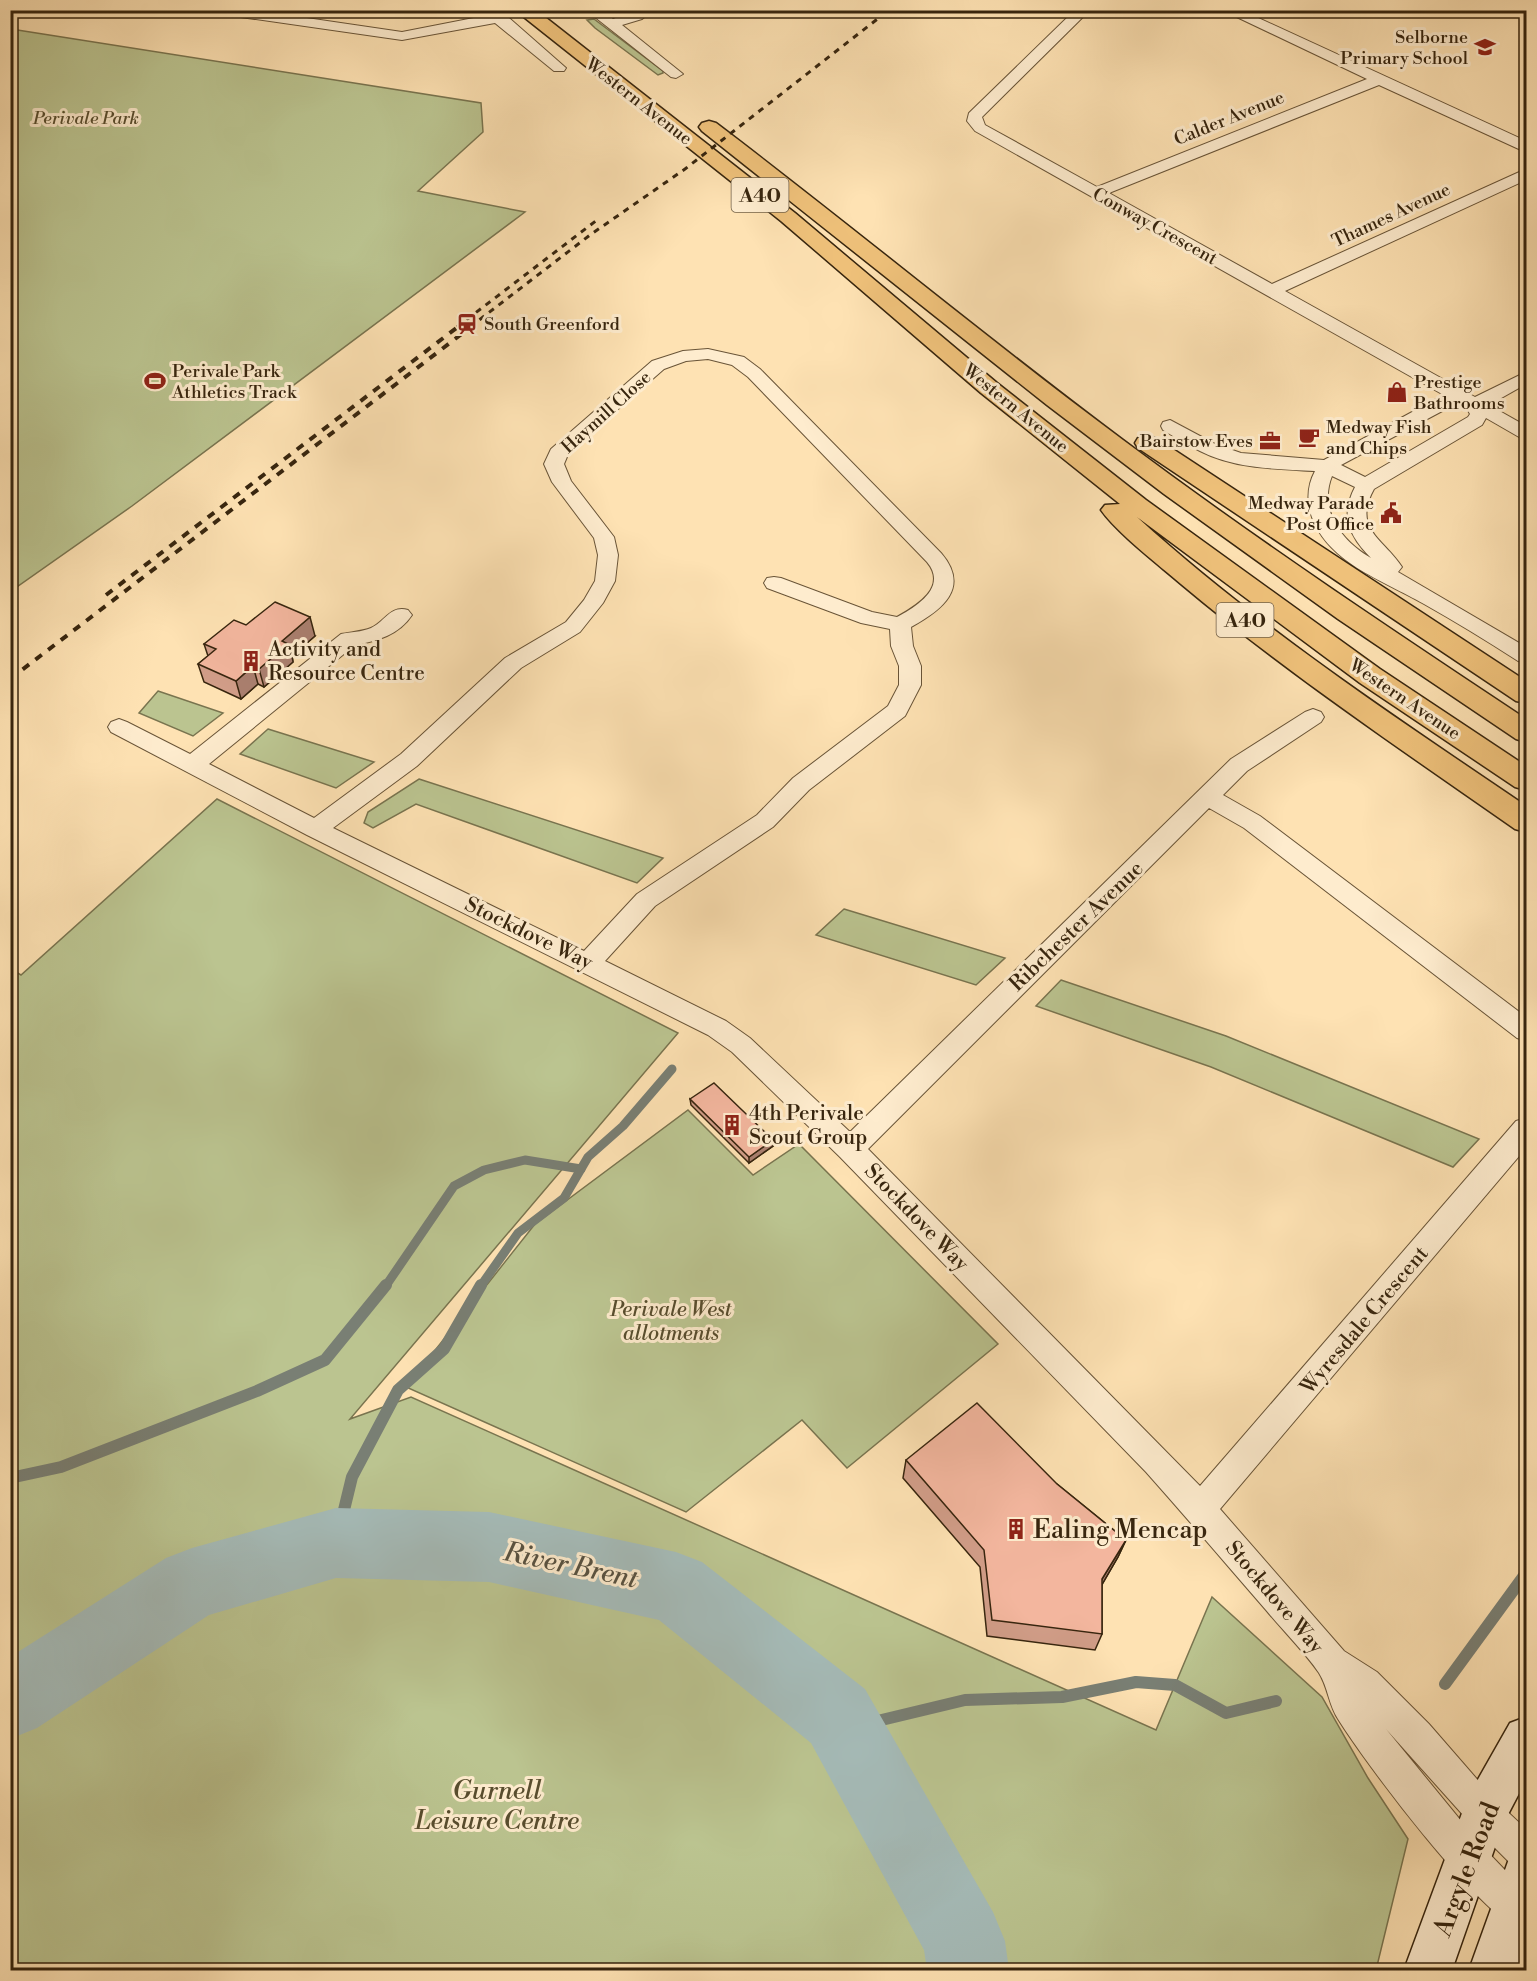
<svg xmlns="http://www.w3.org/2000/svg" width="1537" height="1981" font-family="'Libre Bodoni',serif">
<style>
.green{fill:#bbc490;stroke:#79744f;stroke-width:1.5}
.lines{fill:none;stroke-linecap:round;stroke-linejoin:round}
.stream-far1{stroke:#797f74;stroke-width:9}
.stream{stroke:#797f74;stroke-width:12}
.river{fill:#a5bbb8;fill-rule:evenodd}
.minor-casing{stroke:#695437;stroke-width:2}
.secondary-casing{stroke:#37250e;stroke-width:3}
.trunk-casing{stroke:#37250e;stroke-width:3}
.minor{fill:#feecce;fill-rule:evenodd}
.secondary{fill:#feecce;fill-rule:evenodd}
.trunk{fill:#efc17a;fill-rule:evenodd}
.rail-far1{stroke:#37250e;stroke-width:3;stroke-dasharray:6 6;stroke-linecap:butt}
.rail{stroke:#37250e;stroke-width:4;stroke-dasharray:8 8;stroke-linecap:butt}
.wall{fill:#d19d88;stroke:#37250e;stroke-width:1.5}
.shaded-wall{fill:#aa7f6f;stroke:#37250e;stroke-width:1.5}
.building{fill:#f3b69e;stroke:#37250e;stroke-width:1.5}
.labels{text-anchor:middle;stroke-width:6;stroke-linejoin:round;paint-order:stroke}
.far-poi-label{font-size:18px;fill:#37250e;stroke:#feecce;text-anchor:start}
.far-street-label{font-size:18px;fill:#37250e;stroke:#feecce}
.far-park-label{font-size:18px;font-style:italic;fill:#584d2e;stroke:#feecce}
.shield{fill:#feecce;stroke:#736148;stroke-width:1.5}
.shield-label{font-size:20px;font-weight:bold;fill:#37250e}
.poi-label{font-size:21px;fill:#37250e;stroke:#feecce;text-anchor:start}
.street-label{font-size:21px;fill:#37250e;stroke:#feecce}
.park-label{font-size:21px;font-style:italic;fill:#584d2e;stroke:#feecce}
.near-poi-label{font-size:26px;fill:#37250e;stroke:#feecce;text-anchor:start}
.near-park-label{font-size:26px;font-style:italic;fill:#584d2e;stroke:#feecce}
.near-street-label{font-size:26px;fill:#37250e;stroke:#feecce}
.near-water-label{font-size:27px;font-style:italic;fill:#585241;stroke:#feecce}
</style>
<rect width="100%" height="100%" fill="#fee2b3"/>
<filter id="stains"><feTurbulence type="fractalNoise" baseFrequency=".00333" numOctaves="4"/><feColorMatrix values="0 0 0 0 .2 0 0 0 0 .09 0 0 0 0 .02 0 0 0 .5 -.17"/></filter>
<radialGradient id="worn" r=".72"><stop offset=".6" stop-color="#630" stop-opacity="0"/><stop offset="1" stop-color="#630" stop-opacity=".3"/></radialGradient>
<g class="green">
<polygon points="594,19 663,71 663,73 658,75 595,28 587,20"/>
<polygon points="11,29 481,103 483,132 418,191 525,212 132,506 11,591"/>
<polygon points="158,691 223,713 193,736 139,713"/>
<polygon points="268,729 374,762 336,788 240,754"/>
<polygon points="419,779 663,858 637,883 416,804 373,828 364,823 368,812"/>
<polygon points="217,799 678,1033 350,1419 411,1397 1156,1730 1212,1597 1322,1697 1368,1778 1408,1839 1376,1970 11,1970 11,969 21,975"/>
<polygon points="844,909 1005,958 976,985 816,935"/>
<polygon points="1061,980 1226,1036 1479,1139 1453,1167 1211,1067 1036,1006"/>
<polygon points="688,1110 753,1175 799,1144 998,1344 847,1468 802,1420 686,1512 406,1387 535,1224"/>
</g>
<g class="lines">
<g class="stream-far1">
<polyline points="385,1287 454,1186 484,1170 525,1160 581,1169"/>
<polyline points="480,1287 518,1233 564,1198 588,1157 623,1126 672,1069"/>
</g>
<g class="stream">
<polyline points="10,1478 61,1467 257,1391 325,1360 386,1285"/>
<polyline points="336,1543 352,1477 398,1390 444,1349 481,1285"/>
<polyline points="1445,1684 1526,1573"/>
<polyline points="844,1729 965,1700 1062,1697 1136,1682 1175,1685 1226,1713 1276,1701"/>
</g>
<polygon class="river" points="336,1508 489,1512 676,1552 702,1562 865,1689 993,1912 1005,1941 1009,1970 927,1970 924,1950 811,1743 659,1620 489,1582 336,1578 209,1615 37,1728 10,1739 10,1657 166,1558 192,1548"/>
<defs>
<g id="minor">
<polygon points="213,10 253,10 402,32 489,15 486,10 500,10 566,68 564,71 554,71 495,23 402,40 220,14"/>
<polygon points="586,10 602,10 613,19 636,10 653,10 642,19 622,25 683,74 676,78 671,77"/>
<path d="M1075,10H1090L982,117L985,125L1097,187L1367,79L1222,10H1241L1526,141V151L1521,150L1379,85L1109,193L1272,284L1526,169V180L1285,291L1475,397L1526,372V384L1489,405L1526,426V439L1519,437L1486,418L1482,425L1374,489C1352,529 1383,538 1402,567L1398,572L1526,647V663L1518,661C1487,641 1456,622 1424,604C1383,580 1324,562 1310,511C1307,497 1308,484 1315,471C1277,469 1235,469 1200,451C1187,445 1175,437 1163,430L1161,426L1163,422L1170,420L1215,444L1241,453L1324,460L1436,399L1449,398L975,131L967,121L969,113ZM1446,409H1467L1470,414L1468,417L1365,477L1341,465ZM1332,476L1355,487C1340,516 1349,536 1371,558C1342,541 1318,511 1332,476Z"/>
<path d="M708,349L744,357L760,369L941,553C971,588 942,610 911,627L913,646L921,666V685L905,716L809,790L773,827L655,906L605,961L726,1021L750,1038L850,1132L1231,759L1305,712L1313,709L1321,712L1324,717L1321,722L1247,771L1223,795L1260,816L1526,1017V1041L1517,1038L1244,828L1209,808L868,1149L1200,1486L1516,1121L1526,1118V1148L1220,1509L1344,1651L1377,1672L1429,1724L1496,1801L1526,1829V1871L1513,1866L1472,1825L1386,1729L1480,1844L1526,1892V1933C1482,1919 1366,1764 1338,1719C1329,1706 1328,1687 1319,1673C1304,1651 1283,1631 1266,1610C1226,1564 1187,1518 1146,1472L840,1157L732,1052L708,1035L307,835L111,732L108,727L111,722L119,719L127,722L190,754L341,634C350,632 362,632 371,628C385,622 390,605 408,610L412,615C399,635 377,641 355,645L209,764L314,818L401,754L505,658L566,622L584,600L595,581L598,555L594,538L552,482L544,464L551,449L652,361L683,351ZM708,359L732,365L748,377L927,562C948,587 917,606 897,617L872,612L781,578L774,577L767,578L764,583L767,588L861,623L890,629L891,646L899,666V685L888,706L793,778L757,815L637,894L584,951L333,828L417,766L521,668L580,632L603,603L615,581L618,555L614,537L571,481L564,464L569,452L664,369L686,361Z"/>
</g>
<g id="secondary">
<polygon points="1526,1717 1526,1780 1503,1824 1452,1970 1404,1970 1468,1797 1510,1723"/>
<polygon points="1526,1849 1526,1941 1517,1970 1469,1970 1510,1856"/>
</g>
<g id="trunk">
<path d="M515,10H536L795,213L997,383L1146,500L1380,669L1526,766V790L1515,787L1360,683L1137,517C1257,626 1392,715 1526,806V832L1515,829C1402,750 1287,673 1181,584C1159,565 1117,533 1101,510L1105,505L1120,504L981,393L781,221Z"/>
<path d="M709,121L716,123C853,227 985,337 1123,440C1254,538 1390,629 1526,719V742L1516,739L1338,619L1164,494L1047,405L702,131L699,127L702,123Z"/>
<polygon points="1147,436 1156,438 1526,681 1526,703 1516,701 1138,448 1135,443 1138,438"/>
</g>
</defs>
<use href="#minor" class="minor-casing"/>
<use href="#secondary" class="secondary-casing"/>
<use href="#trunk" class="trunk-casing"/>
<use href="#minor" class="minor"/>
<use href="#secondary" class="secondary"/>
<use href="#trunk" class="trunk"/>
<g class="rail-far1">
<polyline points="457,327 597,220"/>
<polyline points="470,327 590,235 685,169 889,10"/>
</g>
<g class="rail">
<polyline points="106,595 459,326"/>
<polyline points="10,679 472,326"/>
</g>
</g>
<g class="wall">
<polygon points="246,625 315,636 292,656 293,662 264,687 258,684 241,699 204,682 198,664 208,656 204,644"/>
<polygon points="690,1099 773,1146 749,1163 691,1105"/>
<polygon points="906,1460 1057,1484 1126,1540 1118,1557 1102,1584 1102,1634 1095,1650 987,1636 980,1567 903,1478"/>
</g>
<g class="shaded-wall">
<polygon points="310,617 315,636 292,656 293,662 264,687 259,669 282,641"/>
<polygon points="253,666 258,684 241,699 236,681"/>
<polygon points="773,1140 773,1146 749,1163 749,1157"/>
<polygon points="1126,1540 1118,1557 1096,1595 1102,1579"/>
</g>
<g class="building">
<polygon points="275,602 310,617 282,641 288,644 259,669 253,666 236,681 198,664 216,649 204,644 234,620 246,625"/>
<polygon points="714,1083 773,1140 749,1157 690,1099"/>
<polygon points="977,1403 1057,1484 1126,1540 1102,1579 1102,1634 992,1620 984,1550 906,1460"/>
</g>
<defs>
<symbol id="school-bare" viewBox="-9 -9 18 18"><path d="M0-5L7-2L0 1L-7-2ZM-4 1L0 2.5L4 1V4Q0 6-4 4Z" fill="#8f2418" stroke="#feecce" stroke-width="2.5" paint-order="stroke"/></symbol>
<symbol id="station-bare" viewBox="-9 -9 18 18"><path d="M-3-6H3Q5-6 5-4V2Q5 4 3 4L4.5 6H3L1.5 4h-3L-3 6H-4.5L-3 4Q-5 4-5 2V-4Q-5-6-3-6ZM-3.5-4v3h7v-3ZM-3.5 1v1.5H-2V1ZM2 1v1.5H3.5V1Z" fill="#8f2418" stroke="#feecce" stroke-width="2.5" paint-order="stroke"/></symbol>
<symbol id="stadium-bare" viewBox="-9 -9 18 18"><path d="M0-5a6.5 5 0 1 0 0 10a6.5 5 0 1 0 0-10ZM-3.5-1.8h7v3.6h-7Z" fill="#8f2418" stroke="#feecce" stroke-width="2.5" paint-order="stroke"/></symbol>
<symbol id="shop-bare" viewBox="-9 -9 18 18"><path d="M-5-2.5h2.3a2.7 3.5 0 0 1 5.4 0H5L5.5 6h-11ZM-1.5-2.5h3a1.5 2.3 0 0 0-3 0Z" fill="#8f2418" stroke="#feecce" stroke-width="2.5" paint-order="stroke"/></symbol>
<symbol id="cafe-bare" viewBox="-9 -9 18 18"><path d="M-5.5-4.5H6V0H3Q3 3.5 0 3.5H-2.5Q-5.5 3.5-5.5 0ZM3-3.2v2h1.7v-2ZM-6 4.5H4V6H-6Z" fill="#8f2418" stroke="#feecce" stroke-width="2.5" paint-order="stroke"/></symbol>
<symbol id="office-bare" viewBox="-9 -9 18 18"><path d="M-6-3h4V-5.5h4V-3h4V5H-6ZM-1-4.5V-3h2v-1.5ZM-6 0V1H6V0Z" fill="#8f2418" stroke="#feecce" stroke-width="2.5" paint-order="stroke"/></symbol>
<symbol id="civic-bare" viewBox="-9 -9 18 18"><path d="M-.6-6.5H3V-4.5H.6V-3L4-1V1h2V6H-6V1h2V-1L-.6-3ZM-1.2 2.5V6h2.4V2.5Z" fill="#8f2418" stroke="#feecce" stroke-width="2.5" paint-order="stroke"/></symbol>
<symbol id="building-bare" viewBox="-9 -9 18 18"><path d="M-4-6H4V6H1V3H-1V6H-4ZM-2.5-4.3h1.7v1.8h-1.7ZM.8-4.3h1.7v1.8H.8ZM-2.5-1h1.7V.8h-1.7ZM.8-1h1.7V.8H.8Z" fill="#8f2418" stroke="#feecce" stroke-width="2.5" paint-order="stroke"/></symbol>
</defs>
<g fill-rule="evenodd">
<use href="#school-bare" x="1470" y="32" width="30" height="30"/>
<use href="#station-bare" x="452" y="309" width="30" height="30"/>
<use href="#stadium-bare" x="140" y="366" width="30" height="30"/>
<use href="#shop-bare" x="1382" y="377" width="30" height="30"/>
<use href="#cafe-bare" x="1294" y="422" width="30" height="30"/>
<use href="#office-bare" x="1255" y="426" width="30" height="30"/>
<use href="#civic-bare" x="1376" y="498" width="30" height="30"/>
<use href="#building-bare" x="236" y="646" width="30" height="30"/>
<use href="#building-bare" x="717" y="1110" width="30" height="30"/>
<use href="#building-bare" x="1001" y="1514" width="30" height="30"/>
</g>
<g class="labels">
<g class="far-poi-label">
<text x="1468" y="43" text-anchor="end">Selborne<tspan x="1468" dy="21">Primary School</tspan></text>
<text x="484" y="330">South Greenford</text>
<text x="172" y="377">Perivale Park<tspan x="172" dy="21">Athletics Track</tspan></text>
<text x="1414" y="388">Prestige<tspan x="1414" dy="21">Bathrooms</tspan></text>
<text x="1326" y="433">Medway Fish<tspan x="1326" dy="21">and Chips</tspan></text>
<text x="1253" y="447" text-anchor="end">Bairstow Eves</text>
<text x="1374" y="509" text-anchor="end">Medway Parade<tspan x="1374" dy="21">Post Office</tspan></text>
</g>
<g class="far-street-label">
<text transform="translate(639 101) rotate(38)" y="6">Western Avenue</text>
<text transform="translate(1229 118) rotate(-22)" y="6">Calder Avenue</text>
<text transform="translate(1391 215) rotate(-25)" y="6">Thames Avenue</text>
<text transform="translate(1155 226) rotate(29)" y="6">Conway Crescent</text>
<text transform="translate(1016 408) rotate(39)" y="6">Western Avenue</text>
<text transform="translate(606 412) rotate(-42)" y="6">Haymill Close</text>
<text transform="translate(1405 699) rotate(34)" y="6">Western Avenue</text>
</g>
<g class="far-park-label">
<text x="86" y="124">Perivale Park</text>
</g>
<g class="shield">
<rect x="731.5" y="178" width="57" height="34" rx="4.5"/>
<rect x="1216.5" y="603" width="57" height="34" rx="4.5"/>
</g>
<g class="shield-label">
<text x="760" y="202">A40</text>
<text x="1245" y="627">A40</text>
</g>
<g class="poi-label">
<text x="268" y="656">Activity and<tspan x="268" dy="24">Resource Centre</tspan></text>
<text x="749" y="1120">4th Perivale<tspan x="749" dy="24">Scout Group</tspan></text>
</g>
<g class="street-label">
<text transform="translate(1076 926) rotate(-44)" y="7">Ribchester Avenue</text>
<text transform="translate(529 933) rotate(26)" y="7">Stockdove Way</text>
<text transform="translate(917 1217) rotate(46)" y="7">Stockdove Way</text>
<text transform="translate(1364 1320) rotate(-50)" y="7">Wyresdale Crescent</text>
<text transform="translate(1275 1597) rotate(50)" y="7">Stockdove Way</text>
</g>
<g class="park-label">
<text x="671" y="1316">Perivale West<tspan x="671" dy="24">allotments</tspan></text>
</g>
<g class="near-poi-label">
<text x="1033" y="1538">Ealing Mencap</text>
</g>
<g class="near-park-label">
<text x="497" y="1799">Gurnell<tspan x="497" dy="30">Leisure Centre</tspan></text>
</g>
<g class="near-street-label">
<text transform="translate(1466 1869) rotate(-69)" y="9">Argyle Road</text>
</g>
<g class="near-water-label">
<text transform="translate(571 1565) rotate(12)" y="9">River Brent</text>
</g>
</g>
<rect width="1537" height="1981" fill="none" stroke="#fee2b3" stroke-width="36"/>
<rect x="12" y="12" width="1513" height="1957" fill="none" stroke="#37250e" stroke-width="3"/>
<rect x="18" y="18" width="1501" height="1945" fill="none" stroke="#37250e" stroke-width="1.5"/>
<rect width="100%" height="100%" filter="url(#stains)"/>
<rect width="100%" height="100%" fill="url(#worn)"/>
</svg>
